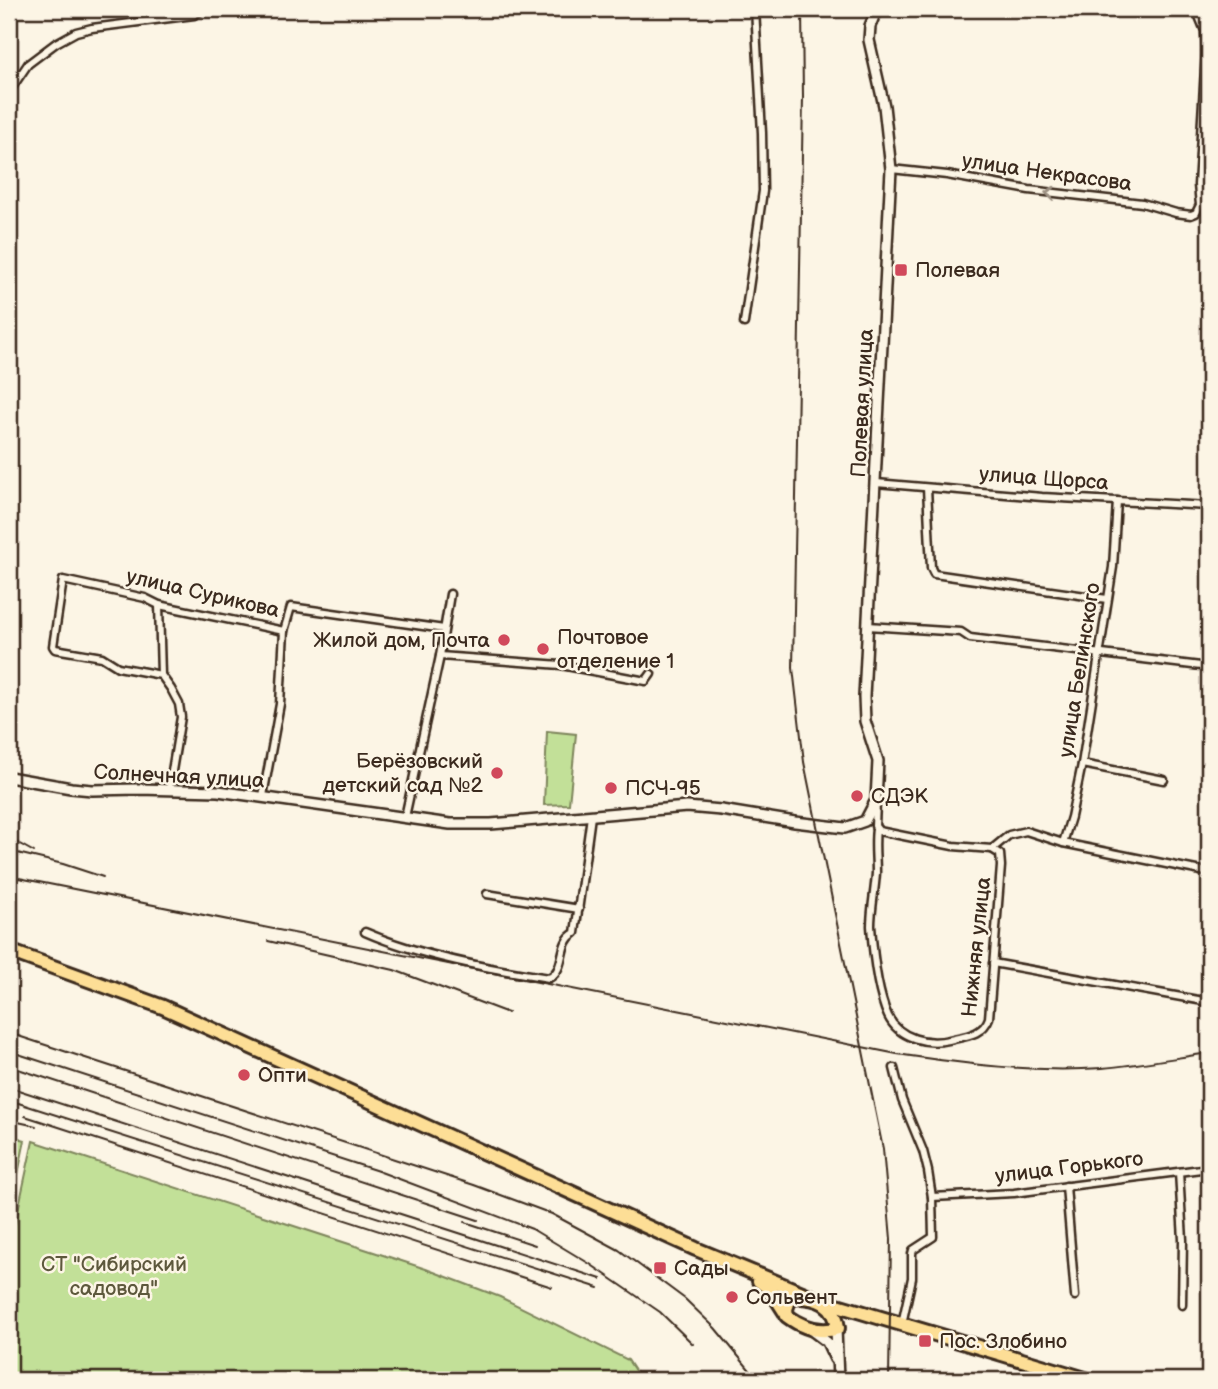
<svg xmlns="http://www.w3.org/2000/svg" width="1218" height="1389" font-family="'Balsamiq Sans',sans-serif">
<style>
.green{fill:#c2e098;stroke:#7e855b;stroke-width:2}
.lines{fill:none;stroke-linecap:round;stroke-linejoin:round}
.street-casing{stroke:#3b2a1e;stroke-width:11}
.secondary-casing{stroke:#3b2a1e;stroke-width:14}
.highway-casing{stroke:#3b2a1e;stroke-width:18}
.street{stroke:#fcf5e5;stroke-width:6}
.secondary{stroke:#fcf5e5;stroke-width:9}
.highway{stroke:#fdde96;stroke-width:12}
.rail{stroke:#3b2a1e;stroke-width:2}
.oneway{stroke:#9c9082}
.poi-dot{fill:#d1495b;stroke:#fcf5e5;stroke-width:2.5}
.labels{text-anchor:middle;stroke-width:5;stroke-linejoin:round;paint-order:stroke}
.street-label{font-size:21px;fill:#3b2a1e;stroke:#fcf5e5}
.poi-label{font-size:21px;fill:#3b2a1e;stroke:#fcf5e5;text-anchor:start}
.park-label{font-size:21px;fill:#5d583c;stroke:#fcf5e5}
</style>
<rect width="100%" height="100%" fill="#fcf5e5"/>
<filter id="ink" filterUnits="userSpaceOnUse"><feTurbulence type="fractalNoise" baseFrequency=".0143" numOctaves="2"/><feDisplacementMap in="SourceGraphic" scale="14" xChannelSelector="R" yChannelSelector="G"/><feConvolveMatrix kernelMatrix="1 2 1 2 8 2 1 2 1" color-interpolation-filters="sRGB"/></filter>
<g filter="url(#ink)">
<g class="green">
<polygon points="547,731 576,734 569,804 544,805"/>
<polygon points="9,1135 25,1140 9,1218"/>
<polygon points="33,1141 426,1269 500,1297 628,1360 641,1380 9,1380 9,1252"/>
</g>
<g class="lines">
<defs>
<g id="street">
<polyline points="1196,9 1205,31 1206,51 1209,51"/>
<polyline points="9,92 28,64 56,43 76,32 92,28 194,15 202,10 201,9"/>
<polyline points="891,169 947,175 1029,190 1142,203 1176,213 1191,215 1196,213 1200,205 1198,185 1206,51"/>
<polyline points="744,323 763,191 762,133 755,9"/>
<polyline points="876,483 1042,497 1209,506"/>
<polyline points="927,488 931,568 934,574 1107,599"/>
<polyline points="159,605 161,675 171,689 179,704 181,717 169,789"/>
<polyline points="868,626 961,632 970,638 1209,667"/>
<polyline points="440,656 561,665 646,681 651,674"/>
<polyline points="161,675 118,667 102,657 55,649 53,646 63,580 145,598 159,605 284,631 291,607 444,629"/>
<polyline points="1082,764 1164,780"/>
<polyline points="263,796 280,704 284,631"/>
<polyline points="876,803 875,826 879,831 953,846 992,849 1009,835 1026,831 1063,843 1206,872 1209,873 1206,872 1209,865"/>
<polyline points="405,817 440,656 450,594"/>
<path d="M876,829C874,844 876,858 876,873C875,890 871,909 871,926C873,953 877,992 888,1016C899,1039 928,1045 949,1040C966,1036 983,1035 989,1018L1001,866L1000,854L992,849"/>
<polyline points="1063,843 1071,817 1082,764 1113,567 1117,501"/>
<polyline points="487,894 579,909"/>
<path d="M365,932C420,956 490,969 549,978C567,969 557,942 575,933L591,816"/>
<polyline points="993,963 1209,1002"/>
<polyline points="894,1068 902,1100 923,1151 928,1171 932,1197 933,1237 913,1250 912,1254 912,1278 902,1324"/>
<polyline points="1179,1172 1183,1240 1182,1305"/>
<polyline points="1066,1186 1075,1296"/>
<polyline points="932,1197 1014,1193 1209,1168"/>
<polyline points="9,1227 11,1218"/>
</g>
<g id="secondary">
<polyline points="9,777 71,788 92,790 139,789 218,791 450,824 491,824 687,807 721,810 795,822 845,828 865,821 876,800 878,761 865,721 864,697 891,169 884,106 869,40 870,26 877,9"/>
<polyline points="836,1328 838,1380"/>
<polyline points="811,1330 827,1342 835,1359"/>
</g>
<g id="highway">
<polyline points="9,951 163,1007 696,1249 812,1297"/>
<polyline points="759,1281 771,1290 787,1315"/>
<path d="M796,1297C818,1297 835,1303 838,1328C820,1334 802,1327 787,1316L786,1309L789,1300Z"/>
<polyline points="824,1301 1089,1380"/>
</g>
</defs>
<use href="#street" class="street-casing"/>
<use href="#secondary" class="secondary-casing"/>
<use href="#highway" class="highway-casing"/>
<use href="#street" class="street"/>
<use href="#secondary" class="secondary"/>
<use href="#highway" class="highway"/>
<g class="rail">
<polyline points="802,9 803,97 793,668 804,762 883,1149 891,1239 889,1380"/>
<polyline points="9,838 34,852"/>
<polyline points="9,851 63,864 103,877"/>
<path d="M9,876L897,1054C965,1064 1033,1073 1102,1068C1138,1065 1174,1058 1209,1053"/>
<polyline points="268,941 394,970 508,1013"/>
<polyline points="9,991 12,992"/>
<polyline points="9,1033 474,1185 552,1214 619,1250 685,1299 715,1328 758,1380"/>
<polyline points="9,1051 378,1171 532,1229 590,1264 660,1312 693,1344"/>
<polyline points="9,1066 478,1220"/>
<polyline points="9,1087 601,1279"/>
<polyline points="9,1100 599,1288"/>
<polyline points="25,1116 552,1287"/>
<polyline points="9,1120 36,1126"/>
<polyline points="465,1222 535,1245"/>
</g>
</g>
<defs><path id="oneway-chevron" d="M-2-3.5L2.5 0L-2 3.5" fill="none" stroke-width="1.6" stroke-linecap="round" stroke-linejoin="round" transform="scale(1.75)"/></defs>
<use class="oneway" href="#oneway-chevron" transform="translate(1050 193) rotate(-174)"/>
</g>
<g class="poi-dot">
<rect x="894" y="263" width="14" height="14" rx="3.5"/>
<circle cx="504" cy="640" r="7"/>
<circle cx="543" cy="649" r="7"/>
<circle cx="497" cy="773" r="7"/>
<circle cx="611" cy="788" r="7"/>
<circle cx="857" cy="796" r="7"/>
<circle cx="244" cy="1075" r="7"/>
<rect x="653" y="1261" width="14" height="14" rx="3.5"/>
<circle cx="732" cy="1297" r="7"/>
<rect x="918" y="1334" width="14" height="14" rx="3.5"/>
</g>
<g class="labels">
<g class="street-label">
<text transform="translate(1047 172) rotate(8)" y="7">улица Некрасова</text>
<text transform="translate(862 403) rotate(-87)" y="7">Полевая улица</text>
<text transform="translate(1044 478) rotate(4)" y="7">улица Щорса</text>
<text transform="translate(203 593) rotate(13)" y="7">улица Сурикова</text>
<text transform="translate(1079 670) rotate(-81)" y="7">улица Белинского</text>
<text transform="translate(179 776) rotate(3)" y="7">Солнечная улица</text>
<text transform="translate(976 947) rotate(-84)" y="7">Нижняя улица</text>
<text transform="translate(1069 1167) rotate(-7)" y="7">улица Горького</text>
</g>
<g class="poi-label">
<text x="915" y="277">Полевая</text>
<text x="557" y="644">Почтовое<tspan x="557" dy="24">отделение 1</tspan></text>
<text x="490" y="647" text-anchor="end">Жилой дом, Почта</text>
<text x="483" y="768" text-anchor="end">Берёзовский<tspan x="483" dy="24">детский сад №2</tspan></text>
<text x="625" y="795">ПСЧ-95</text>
<text x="871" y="803">СДЭК</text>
<text x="258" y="1082">Опти</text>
<text x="674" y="1275">Сады</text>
<text x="746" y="1304">Сольвент</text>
<text x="939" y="1348">Пос. Злобино</text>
</g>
<g class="park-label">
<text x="114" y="1271">СТ "Сибирский<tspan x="114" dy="24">садовод"</tspan></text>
</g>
</g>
<rect width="1218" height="1389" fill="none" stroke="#fcf5e5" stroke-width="35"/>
<rect x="18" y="18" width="1183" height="1354" fill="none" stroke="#3b2a1e" stroke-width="2.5" filter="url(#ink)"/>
</svg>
